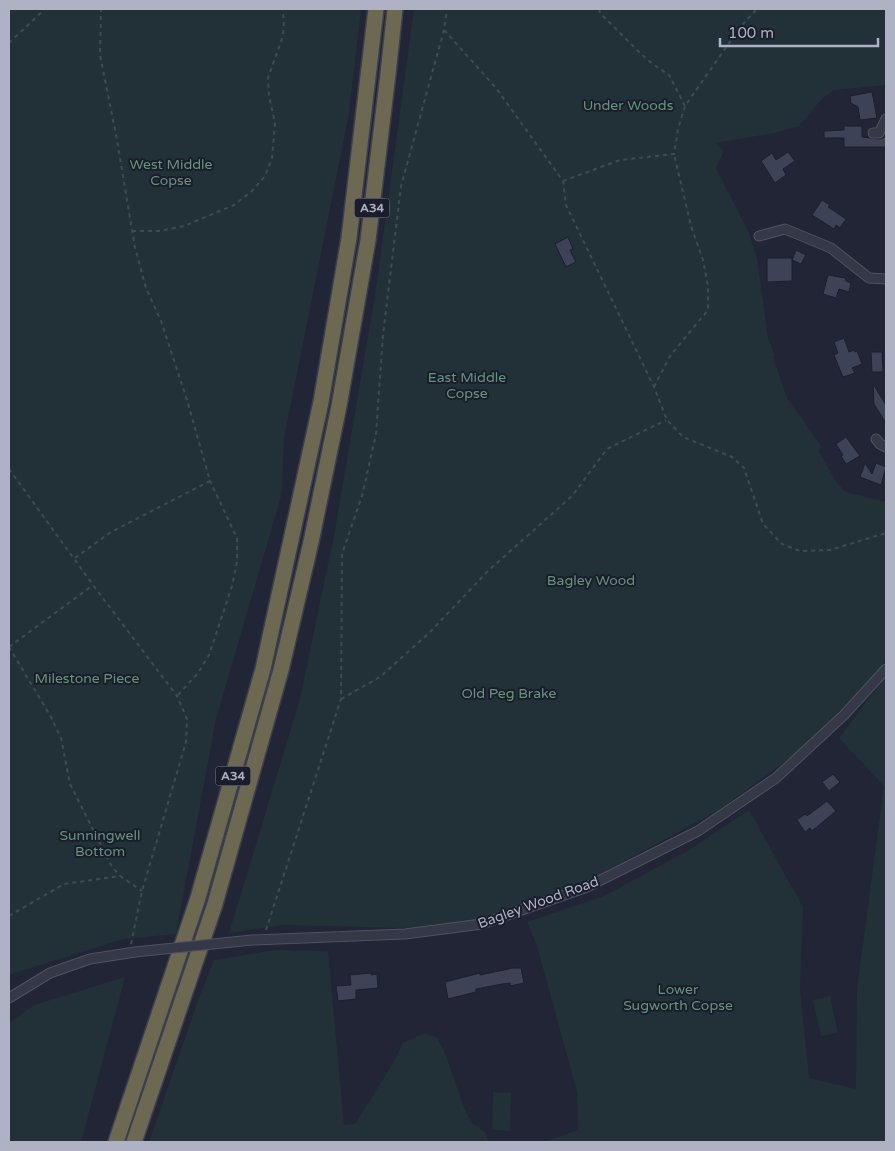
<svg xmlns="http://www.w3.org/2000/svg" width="895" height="1151" font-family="'Varela Round',sans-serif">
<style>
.green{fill:#223137}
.building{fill:#3d4257;stroke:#1b1f2d}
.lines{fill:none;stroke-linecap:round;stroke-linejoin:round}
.street-casing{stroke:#4e5262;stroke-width:11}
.highway-casing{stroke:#3b3f4e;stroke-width:18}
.path{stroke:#3d4c52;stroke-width:2;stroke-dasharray:4 4;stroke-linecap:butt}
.street{stroke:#343847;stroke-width:9}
.highway{stroke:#6d6851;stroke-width:15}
.street-bridge-casing{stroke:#4e5262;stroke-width:11;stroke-linecap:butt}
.street-bridge{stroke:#343847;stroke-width:9}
.labels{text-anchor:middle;stroke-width:4;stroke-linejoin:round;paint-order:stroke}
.shield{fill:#1a1d2b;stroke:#828596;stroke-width:1}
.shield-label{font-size:12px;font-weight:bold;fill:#aeb2c4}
.park-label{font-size:14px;fill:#67937a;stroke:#1a1d2b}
.street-label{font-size:14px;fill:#aeb2c4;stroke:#1a1d2b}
</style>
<rect width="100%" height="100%" fill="#212536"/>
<g class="green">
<polygon points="9,9 361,9 349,114 284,438 282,493 216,719 176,934 123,939 9,975"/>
<polygon points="414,9 886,9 886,85 834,90 822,99 799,126 775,133 716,143 724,151 716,168 749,233 757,258 768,338 775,356 773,357 787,398 822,447 818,450 837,483 846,492 886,502 886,658 879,669 810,743 719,810 586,882 480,920 404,928 283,925 229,933 300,699 335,530 376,289"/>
<polygon points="885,677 886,678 886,1142 540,1142 547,1141 578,1130 577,1092 537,946 527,922 606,895 689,850 749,810 803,907 800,988 809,1078 856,1089 857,989 884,786 839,738"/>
<polygon points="275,950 328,951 344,1125 355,1124 392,1065 403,1043 425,1033 437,1038 445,1053 466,1113 473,1124 485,1132 489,1142 149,1142 201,992 214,960"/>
<polygon points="125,977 81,1142 9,1142 9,1023 34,1005"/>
<polygon points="830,996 838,1033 821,1036 813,1000"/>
<polygon points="493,1092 511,1093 510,1131 492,1130"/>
</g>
<g class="building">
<polygon points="872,92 877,118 860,120 858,107 851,103 850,96"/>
<polygon points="844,126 862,126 862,137 879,139 886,137 886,147 844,147 844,138 824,138 824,131 844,130"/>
<polygon points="788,152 795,161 783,169 786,175 775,183 761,161 772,153 776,160"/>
<polygon points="822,200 830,205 828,207 846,219 840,228 836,225 834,229 812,215"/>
<polygon points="568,237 573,249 570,250 576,262 566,267 555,244"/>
<polygon points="796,250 806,255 801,264 792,260 792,281 767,282 767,258 792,258 792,260"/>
<polygon points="828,275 845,278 846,281 851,283 849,292 839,289 836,298 823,294"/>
<polygon points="844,338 849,352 854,350 855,352 857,351 862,364 852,368 855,373 843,377 834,355 838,353 834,342"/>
<polygon points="871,352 882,352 883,372 872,372"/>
<polygon points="873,384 886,405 886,423 874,404"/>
<polygon points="846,437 860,456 846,464 841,456 843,455 836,444"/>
<polygon points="865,463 872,474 876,463 886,467 881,485 860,477"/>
<polygon points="833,774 840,782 829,791 822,782"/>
<polygon points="827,801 836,811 812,831 810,828 805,832 797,820 805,814 807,816"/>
<polygon points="513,968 521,968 524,983 510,986 510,983 502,984 476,989 476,992 448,999 445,982 480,973 480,975"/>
<polygon points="371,973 371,975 377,974 378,988 356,990 356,999 338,1001 336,986 351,985 350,975"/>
</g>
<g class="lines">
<defs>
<g id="street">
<polyline points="873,133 879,133 886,119"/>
<polyline points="759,236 785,229 831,248 869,278 886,279"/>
<polyline points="876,439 880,444 886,447"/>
<polyline points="252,940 405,934 482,924 587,887 698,831 776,778 844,715 886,669"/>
<polyline points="9,998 50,973 90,959 135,952"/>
</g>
<g id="highway">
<polyline points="116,1142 198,898 263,669 321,402 349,238 376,9"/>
<polyline points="134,1142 215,904 281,670 311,542 339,406 368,240 388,74 395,9"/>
</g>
</defs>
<use href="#street" class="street-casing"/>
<use href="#highway" class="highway-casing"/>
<g class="path">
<polyline points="599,9 600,13 641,54 654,65 669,75 685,106"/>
<polyline points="444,30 496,88 563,181 566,205 654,387 667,420 683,437 732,457 744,468 763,524 782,544 800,551 830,550 886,533"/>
<polyline points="9,43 45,9"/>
<polyline points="563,181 620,160 674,154 678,129 685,106 741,26 757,9"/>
<polyline points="132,231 159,231 184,226 234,205 252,191 265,176 272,158 275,123 269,96 268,78 283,36 284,20 282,9"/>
<polyline points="654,387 670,356 708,310 708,286 703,260 691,226 674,154"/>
<polyline points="9,469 93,585 177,696 187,719 186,742 142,891 131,944"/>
<polyline points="75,558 111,532 210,481 187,400 161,321 146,288 135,248 117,140 100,55 101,9"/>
<polyline points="9,647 51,717 61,738 70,784 112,867 120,876"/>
<polyline points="9,647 93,585"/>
<polyline points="178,695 198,673 209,655 232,586 237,562 237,538 210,481"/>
<polyline points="341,699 380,677 429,633 488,571 572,496 607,449 666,420"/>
<polyline points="9,916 64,884 120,876 142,891"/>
<polyline points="266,930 341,699 342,554 362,496 376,434 383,335 401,186 444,30 447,9"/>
<polyline points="886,1088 886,1110"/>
</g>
<use href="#street" class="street"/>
<use href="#highway" class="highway"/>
<defs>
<polyline id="street-bridge" points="135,952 252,940"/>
</defs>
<use href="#street-bridge" class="street-bridge-casing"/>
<use href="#street-bridge" class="street-bridge"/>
</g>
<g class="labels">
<g class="shield">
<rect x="354.5" y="198.5" width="35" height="19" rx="4"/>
<rect x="215.5" y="766.5" width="35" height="19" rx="4"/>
</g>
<g class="shield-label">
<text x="372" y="212">A34</text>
<text x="233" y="780">A34</text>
</g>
<g class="park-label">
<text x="628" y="110">Under Woods</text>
<text x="171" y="169">West Middle<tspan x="171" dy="16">Copse</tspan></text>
<text x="467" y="382">East Middle<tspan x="467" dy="16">Copse</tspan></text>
<text x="591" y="585">Bagley Wood</text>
<text x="87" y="683">Milestone Piece</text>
<text x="509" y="698">Old Peg Brake</text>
<text x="100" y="840">Sunningwell<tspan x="100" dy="16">Bottom</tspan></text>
<text x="678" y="994">Lower<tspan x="678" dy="16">Sugworth Copse</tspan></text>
</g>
<g class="street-label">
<text transform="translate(538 902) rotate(-20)" y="5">Bagley Wood Road</text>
</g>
</g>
<rect width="895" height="1151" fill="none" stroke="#aeb2c4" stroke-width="20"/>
<path d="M720 38v8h158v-8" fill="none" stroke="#aeb2c4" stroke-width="2.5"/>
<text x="728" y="38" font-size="15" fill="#aeb2c4" stroke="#1a1d2b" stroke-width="4" paint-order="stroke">100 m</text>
</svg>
